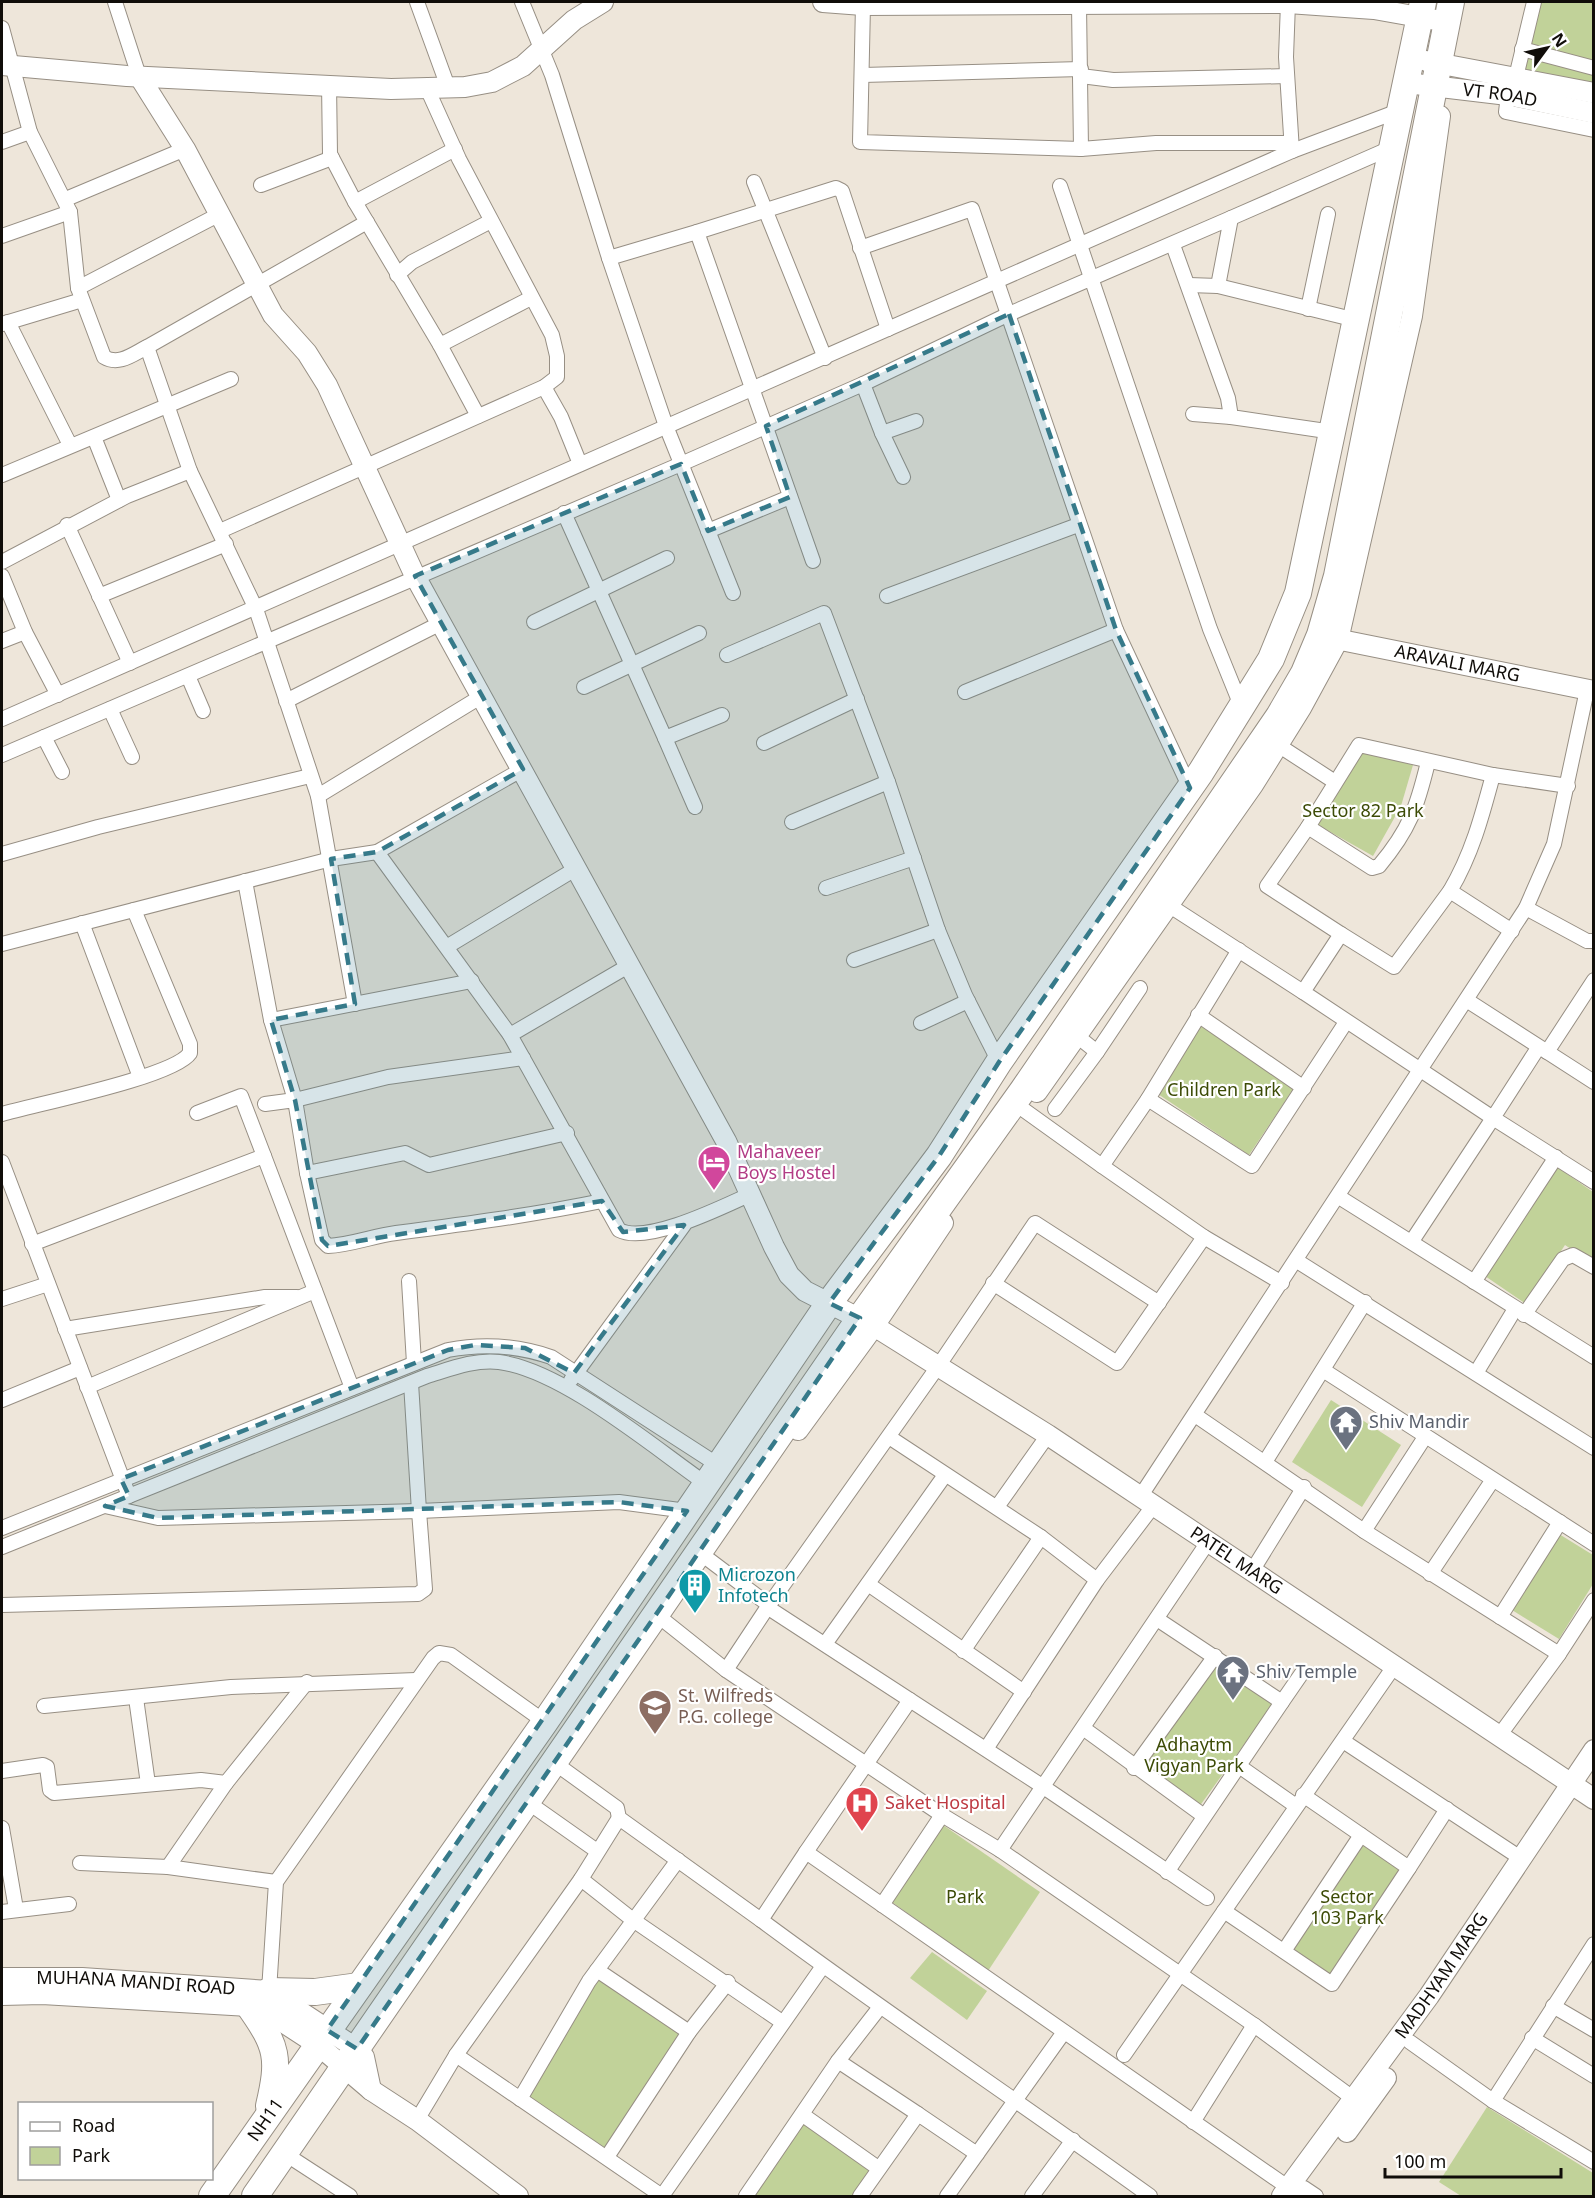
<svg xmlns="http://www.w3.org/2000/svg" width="1595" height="2198" font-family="'Noto Sans',sans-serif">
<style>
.green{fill:#c1d299}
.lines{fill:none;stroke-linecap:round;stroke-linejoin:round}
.street-casing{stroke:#978f84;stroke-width:16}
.secondary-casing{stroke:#978f84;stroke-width:22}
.highway-casing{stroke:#978f84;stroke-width:28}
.street{stroke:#fff;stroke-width:14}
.secondary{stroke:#fff;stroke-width:20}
.highway{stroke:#fff;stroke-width:26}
.marked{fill:#367a8a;fill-opacity:0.2;stroke:#367a8a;stroke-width:4.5;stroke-dasharray:12 8;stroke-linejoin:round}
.labels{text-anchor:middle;stroke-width:4.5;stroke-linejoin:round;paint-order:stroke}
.street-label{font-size:18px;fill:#100d09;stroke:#fff}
.park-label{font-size:18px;fill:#3c4b06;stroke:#fff}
.hotel-label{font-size:18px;fill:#b23c85;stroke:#fff;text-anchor:start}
.worship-label{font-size:18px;fill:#5b616d;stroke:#fff;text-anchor:start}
.culture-label{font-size:18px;fill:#0d838f;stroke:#fff;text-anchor:start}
.education-label{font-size:18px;fill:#785e54;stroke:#fff;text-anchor:start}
.health-label{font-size:18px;fill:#be3a42;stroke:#fff;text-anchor:start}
</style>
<rect width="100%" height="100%" fill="#eee6da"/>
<g class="green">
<polygon points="1534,2 1593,2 1593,93 1517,77"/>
<polygon points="1364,750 1413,765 1401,806 1373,856 1318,825"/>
<polygon points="1199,1025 1294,1088 1249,1155 1155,1092"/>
<polygon points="1557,1167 1593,1192 1593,1264 1565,1245 1526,1304 1485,1276"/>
<polygon points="1331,1400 1401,1445 1362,1507 1292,1462"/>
<polygon points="1559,1534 1593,1555 1593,1584 1559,1639 1512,1610"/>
<polygon points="1218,1665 1274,1703 1199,1807 1144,1765"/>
<polygon points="943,1825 1040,1892 988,1971 892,1902"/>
<polygon points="1361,1835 1409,1868 1332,1984 1284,1951"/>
<polygon points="932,1952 987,1991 967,2020 910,1978"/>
<polygon points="597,1970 689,2032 607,2157 520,2099"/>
<polygon points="1487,2107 1593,2173 1593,2196 1461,2196 1439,2182"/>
<polygon points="803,2119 878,2168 857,2196 752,2196"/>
</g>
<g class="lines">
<defs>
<g id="street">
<polyline points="115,2 139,76"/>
<polyline points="417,2 448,87"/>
<polyline points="522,2 552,75 609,258 666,426 733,593"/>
<polyline points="863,5 860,142 1081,149 1156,143 1291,143"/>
<polyline points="1079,5 1081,149"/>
<path d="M2,28L30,132L70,212L78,288L104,357C119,366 133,354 147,347L367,222"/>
<polyline points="1522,49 1594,68"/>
<polyline points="863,75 1081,69"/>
<polyline points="1081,76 1113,80 1287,76"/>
<polyline points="1516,77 1534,2"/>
<polyline points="329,84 330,154 355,202 455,149"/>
<polyline points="1508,95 1506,112 1594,130"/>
<polyline points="2,142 30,132"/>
<polyline points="1292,151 1401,110"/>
<polyline points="754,182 825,358"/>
<polyline points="261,185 332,158"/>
<polyline points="1060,186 1210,629 1242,708"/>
<polyline points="66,199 185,149"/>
<polyline points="355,202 440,345 531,298"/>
<polyline points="1231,218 1393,147"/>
<polyline points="697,232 836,188 842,191 888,329"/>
<polyline points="2,236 70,212"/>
<polyline points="1173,245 1228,398 1231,417 1333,432"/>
<polyline points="860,248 972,209 1116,630 1190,788"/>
<polyline points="609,258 697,232 813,561"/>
<polyline points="397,275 412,262 491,221"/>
<polyline points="1189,285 1218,286 1356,320"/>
<polyline points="78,288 218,215"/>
<polyline points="1308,309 1328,214"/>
<polyline points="8,322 70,445"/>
<polyline points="2,324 82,300"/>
<polyline points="440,345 478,416"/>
<polyline points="147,347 190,471 256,609 318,796 355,1004"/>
<polyline points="863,384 882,433 916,421"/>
<polyline points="544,387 561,417 580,464"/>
<polyline points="1193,414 1231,417"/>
<polyline points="882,433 903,477"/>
<polyline points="94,437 119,500"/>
<polyline points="2,475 231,379"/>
<polyline points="564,513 665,738 722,715"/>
<polyline points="67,525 130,663"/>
<polyline points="220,531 544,387 557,377 557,356 552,335 459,159 426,86"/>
<polyline points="708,531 790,497"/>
<polyline points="2,562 127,496 190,471"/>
<polyline points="2,576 25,632 58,695"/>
<polyline points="99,596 226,544"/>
<polyline points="887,596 1078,525"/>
<polyline points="534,622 667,558"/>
<polyline points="2,641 25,632"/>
<polyline points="727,655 824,613 888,782 938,930 965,995 999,1062"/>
<polyline points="188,676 203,711"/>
<polyline points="584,687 699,633"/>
<polyline points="965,692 1116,630"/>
<polyline points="286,701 441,623"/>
<polyline points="110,709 132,757"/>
<polyline points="2,719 1292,151 1286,57 1288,3"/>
<polyline points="44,737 62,772"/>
<polyline points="665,738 695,807"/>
<polyline points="764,743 857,699"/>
<polyline points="1278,745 1335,782"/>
<polyline points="2,755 681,464 863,384 1009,314 1231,218 1218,286"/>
<path d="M1493,775C1482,816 1472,854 1450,891L1512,931"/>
<polyline points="318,796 482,696"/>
<polyline points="792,822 888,782"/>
<path d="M1308,827L1372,868L1379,866C1410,829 1417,807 1428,762"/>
<path d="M377,852L510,1035L619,1230C647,1245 724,1206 751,1194"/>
<polyline points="2,854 98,827 310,776"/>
<polyline points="245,881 271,1020 472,981"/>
<polyline points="826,888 914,858"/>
<polyline points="1170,906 1303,992"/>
<polyline points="1526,908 1587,941 1594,941"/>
<polyline points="82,923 140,1077"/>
<polyline points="1341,934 1267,886 1308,827 1359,745 1493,775 1568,786"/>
<polyline points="2,944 331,859 377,852 523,769"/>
<polyline points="448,946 577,868"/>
<polyline points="854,960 938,930"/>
<polyline points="1468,1001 1594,1082"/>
<polyline points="1198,1015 1304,1088"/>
<polyline points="271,1020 295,1100 388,1077 523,1058"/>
<polyline points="921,1023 968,1001"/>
<polyline points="510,1035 630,965"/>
<polyline points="1077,1036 1097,1052 1140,988"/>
<polyline points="1538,1048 1493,1118 1594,1182"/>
<polyline points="1547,1052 1594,980"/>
<polyline points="1148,1099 1252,1166 1346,1022"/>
<path d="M265,1104L295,1100L307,1173L322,1240L328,1246C351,1245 373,1236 396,1233C465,1224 534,1215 602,1201"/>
<polyline points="1055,1109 1097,1052"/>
<polyline points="1024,1110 1102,1166 1148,1099 1239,950"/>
<path d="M2,1114C36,1104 174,1077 190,1053V1044L134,910"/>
<polyline points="264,1156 352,1388"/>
<polyline points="2,1162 129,1496"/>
<polyline points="1102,1166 1204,1237 1282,1283"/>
<polyline points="307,1173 405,1153 429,1165 567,1133"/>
<polyline points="1339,1197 1594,1357"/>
<polyline points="1412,1241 1493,1118 1303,992 1341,934 1394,967 1450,891"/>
<polyline points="32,1244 264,1156 241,1096 197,1113"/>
<polyline points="1297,1261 1594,1448"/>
<polyline points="409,1281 414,1363"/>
<polyline points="1474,1282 1556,1157"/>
<polyline points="993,1283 1117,1363 1204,1237"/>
<polyline points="2,1299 48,1284"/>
<polyline points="1524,1315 1563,1259 1573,1255 1594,1267"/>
<polyline points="65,1329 265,1297 297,1297"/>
<polyline points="1323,1370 1594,1544"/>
<polyline points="1476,1373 1515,1309"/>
<polyline points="571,1380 684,1225"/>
<polyline points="411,1383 419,1511 619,1502 687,1511"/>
<polyline points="87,1387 315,1291"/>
<polyline points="2,1400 80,1368"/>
<polyline points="1195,1415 1364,1531 1559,1654"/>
<polyline points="889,1437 1041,1537 1097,1580"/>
<polyline points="1265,1462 1365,1302"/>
<polyline points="1140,1497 1526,908 1554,844 1587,690"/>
<polyline points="997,1507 1048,1435"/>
<path d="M2,1528L448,1350C484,1343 516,1345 551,1357L718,1465"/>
<polyline points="1364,1531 1425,1437"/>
<path d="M2,1547L427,1376C450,1369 475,1359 499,1362C562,1370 652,1446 705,1483"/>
<polyline points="708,1559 769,1605"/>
<polyline points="1252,1571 1304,1487"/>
<polyline points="1430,1574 1492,1481"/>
<polyline points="868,1584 1024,1692"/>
<polyline points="2,1605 418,1594 425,1589 419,1511 158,1518 105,1506"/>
<polyline points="767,1607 1042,1786 1207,1898"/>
<polyline points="657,1615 726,1670 942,1815 1000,1850 1254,2025 1354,2099"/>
<polyline points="1500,1617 1560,1522"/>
<polyline points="1157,1619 1282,1702 1167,1872"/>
<polyline points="825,1644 945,1475"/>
<polyline points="963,1651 1041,1537"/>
<polyline points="726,1670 769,1605 939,1365 1035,1223 1159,1303"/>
<polyline points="136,1698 148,1784"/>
<polyline points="1282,1702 1302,1673"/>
<polyline points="44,1706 231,1687 416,1680"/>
<polyline points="1083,1728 1204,1816"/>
<polyline points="1499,1736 1559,1654 1594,1600"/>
<polyline points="1343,1741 1522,1859"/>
<polyline points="986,1749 1097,1580 1154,1505"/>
<polyline points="1239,1766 1296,1806"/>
<polyline points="1134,1768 1215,1656"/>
<polyline points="563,1769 617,1808 619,1818 761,1920 806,1852 1289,2188 1304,2188 1316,2196"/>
<polyline points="2,1771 43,1765 47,1767 50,1790 54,1793 201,1780 226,1783 307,1682"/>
<polyline points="536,1808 597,1851"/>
<polyline points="2,1828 16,1909"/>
<polyline points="1000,1850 1208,1542"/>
<polyline points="806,1852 910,1700"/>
<polyline points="80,1863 168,1867 276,1882"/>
<polyline points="168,1867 226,1783"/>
<polyline points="1409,1868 1447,1809"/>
<polyline points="581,1879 633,1920 782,2022"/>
<polyline points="882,1905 942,1815"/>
<polyline points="1224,1911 1332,1984 1409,1868 1303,1795"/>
<polyline points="2,1912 69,1904"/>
<path d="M761,1920C889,2015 1021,2103 1150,2196"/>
<polyline points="1284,1951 1361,1835"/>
<polyline points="597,1970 689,2032"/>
<polyline points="269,1991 276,1882 433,1658 439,1653 451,1655 545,1722"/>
<polyline points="1553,2006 1594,2030"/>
<polyline points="1532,2038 1594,2076"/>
<polyline points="1410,2042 1493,2101 1594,2162"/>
<polyline points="456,2055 662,2196"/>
<polyline points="1124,2055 1395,1665"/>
<polyline points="838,2061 918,2114"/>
<polyline points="520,2099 589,1981 678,1860"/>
<polyline points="1493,2101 1594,1944"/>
<polyline points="803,2115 878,2168"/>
<polyline points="417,2120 456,2055 581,1879 619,1818"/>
<polyline points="1193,2122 1254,2025"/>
<polyline points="607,2157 689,2032 728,1982"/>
<polyline points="293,2159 350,2196"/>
<polyline points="662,2196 823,1966"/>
<polyline points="746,2196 838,2061 880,2007"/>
<polyline points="860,2196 918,2114 977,2154 1064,2032"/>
<polyline points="947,2196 977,2154"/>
<polyline points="1032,2196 1073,2140"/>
</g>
<g id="secondary">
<polyline points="823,2 863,5 1288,3 1374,9 1447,22"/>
<polyline points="1426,61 1594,93"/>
<polyline points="2,65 127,76 391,89 465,87 492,82 523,66 574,20 603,2"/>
<path id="s1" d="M139,76L185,149L273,315L307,353L327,385L415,576L726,1141L774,1247L789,1275L805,1291L874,1326L1048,1435L1594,1799"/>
<path id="s2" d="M1407,83L1508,95L1594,113"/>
<path id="s3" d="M1326,637L1594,691"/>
<polyline points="1037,1092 1253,785 1301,708 1338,640 1412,316 1440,116"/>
<polyline points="798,1430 874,1326 943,1223"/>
<path id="s4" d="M2,1978H82L269,1991L357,2049L364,2057L371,2090"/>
<polyline points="2,1995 42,1994 249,2006 269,2013 318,2045 371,2090 417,2120 518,2196"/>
<polyline points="1347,2132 1386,2078"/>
<path id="s5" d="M1282,2196L1429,1996L1594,1750"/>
</g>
<g id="highway">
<polyline points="269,1991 315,1992 359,1986"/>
<path d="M249,2006C278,2047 280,2058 269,2106"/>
<path id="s6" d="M212,2196L545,1722L829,1303L939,1156L999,1062L1201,772L1271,659L1298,593L1423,2"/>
<polyline points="255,2196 860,1318 1023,1090 1279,716 1304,673 1320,635 1337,576 1451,2"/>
</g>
</defs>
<use href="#street" class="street-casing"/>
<use href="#secondary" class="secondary-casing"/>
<use href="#highway" class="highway-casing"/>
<use href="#street" class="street"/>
<use href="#secondary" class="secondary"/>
<use href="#highway" class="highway"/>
</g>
<path class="marked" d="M1009,314L1116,630L1190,788L999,1062L939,1156L829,1303L860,1318L357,2049L327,2030L687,1511L619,1502L158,1518L105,1506L129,1496L121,1479L448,1350L475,1345L525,1348L574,1373L684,1225L623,1232L602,1201L328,1246L322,1240L295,1100L271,1020L355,1004L331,859L377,852L523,769L415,576L681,464L708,531L790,497L766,426Z"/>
<defs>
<symbol id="hotel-pin" viewBox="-11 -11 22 30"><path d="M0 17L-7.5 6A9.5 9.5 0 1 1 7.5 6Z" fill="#d1479c" stroke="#fff"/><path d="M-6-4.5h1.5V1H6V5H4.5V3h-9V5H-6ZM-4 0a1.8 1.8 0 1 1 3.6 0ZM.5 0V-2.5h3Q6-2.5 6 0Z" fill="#fff"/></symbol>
<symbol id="temple-pin" viewBox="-11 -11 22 30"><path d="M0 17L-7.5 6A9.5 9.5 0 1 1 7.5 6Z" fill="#6b7280" stroke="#fff"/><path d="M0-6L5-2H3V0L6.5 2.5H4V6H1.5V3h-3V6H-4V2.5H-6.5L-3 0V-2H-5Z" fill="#fff"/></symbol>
<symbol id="building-pin" viewBox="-11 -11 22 30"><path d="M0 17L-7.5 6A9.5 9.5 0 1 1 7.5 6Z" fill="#0f9aa8" stroke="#fff"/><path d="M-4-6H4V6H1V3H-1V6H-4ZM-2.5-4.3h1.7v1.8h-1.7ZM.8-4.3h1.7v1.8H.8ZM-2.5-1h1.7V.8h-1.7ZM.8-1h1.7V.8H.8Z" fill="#fff"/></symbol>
<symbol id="university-pin" viewBox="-11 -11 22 30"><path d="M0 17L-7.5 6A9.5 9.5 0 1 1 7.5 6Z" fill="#8d6e63" stroke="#fff"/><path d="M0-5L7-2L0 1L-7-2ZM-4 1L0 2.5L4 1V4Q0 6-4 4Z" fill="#fff"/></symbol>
<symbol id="hospital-pin" viewBox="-11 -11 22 30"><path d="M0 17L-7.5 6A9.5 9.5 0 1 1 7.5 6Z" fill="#e0444e" stroke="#fff"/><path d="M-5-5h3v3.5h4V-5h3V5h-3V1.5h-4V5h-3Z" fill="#fff"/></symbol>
</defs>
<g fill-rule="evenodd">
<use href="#hotel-pin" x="695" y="1143" width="38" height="52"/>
<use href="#temple-pin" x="1327" y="1403" width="38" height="52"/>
<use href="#building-pin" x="676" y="1566" width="38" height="52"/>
<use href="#temple-pin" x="1214" y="1653" width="38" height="52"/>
<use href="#university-pin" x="636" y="1687" width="38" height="52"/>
<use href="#hospital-pin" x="843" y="1784" width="38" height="52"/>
</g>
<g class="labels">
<g class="street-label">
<text dy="6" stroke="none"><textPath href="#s2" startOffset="94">VT ROAD</textPath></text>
<text dy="6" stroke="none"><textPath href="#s3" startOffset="134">ARAVALI MARG</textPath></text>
<text dy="6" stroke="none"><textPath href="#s1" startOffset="1898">PATEL MARG</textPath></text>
<text dy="6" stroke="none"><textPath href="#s5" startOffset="272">MADHYAM MARG</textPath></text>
<text dy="6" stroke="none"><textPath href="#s4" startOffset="134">MUHANA MANDI ROAD</textPath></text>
<text dy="6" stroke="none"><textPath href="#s6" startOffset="93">NH11</textPath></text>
</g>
<g class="park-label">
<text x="1363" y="817">Sector 82 Park</text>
<text x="1224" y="1096">Children Park</text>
<text x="1194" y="1751">Adhaytm<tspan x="1194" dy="21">Vigyan Park</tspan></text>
<text x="965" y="1903">Park</text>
<text x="1347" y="1903">Sector<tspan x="1347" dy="21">103 Park</tspan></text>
</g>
<g class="hotel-label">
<text x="737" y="1158">Mahaveer<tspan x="737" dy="21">Boys Hostel</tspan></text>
</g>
<g class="worship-label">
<text x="1369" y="1428">Shiv Mandir</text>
<text x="1256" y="1678">Shiv Temple</text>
</g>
<g class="culture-label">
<text x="718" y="1581">Microzon<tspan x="718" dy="21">Infotech</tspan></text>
</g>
<g class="education-label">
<text x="678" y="1702">St. Wilfreds<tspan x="678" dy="21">P.G. college</tspan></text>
</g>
<g class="health-label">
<text x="885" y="1809">Saket Hospital</text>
</g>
</g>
<rect width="1595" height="2198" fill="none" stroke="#100d09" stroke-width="6"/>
<rect x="18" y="2102" width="195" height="78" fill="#ffffff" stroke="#9f9e9d" stroke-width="1.5"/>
<rect x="30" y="2122" width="30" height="9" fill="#ffffff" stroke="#9f9e9d" stroke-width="1.5"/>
<text x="72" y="2132" font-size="18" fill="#100d09">Road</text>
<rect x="30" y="2147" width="30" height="18" fill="#c1d299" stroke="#9f9e9d" stroke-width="1.5"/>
<text x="72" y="2162" font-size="18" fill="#100d09">Park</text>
<g transform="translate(1547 48) rotate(57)" stroke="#ffffff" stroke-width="4.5" paint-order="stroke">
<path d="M0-4.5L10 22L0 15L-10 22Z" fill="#100d09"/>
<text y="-9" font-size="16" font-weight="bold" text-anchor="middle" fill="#100d09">N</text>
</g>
<path d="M1385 2168v9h176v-9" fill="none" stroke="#100d09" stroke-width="3"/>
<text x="1394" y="2168" font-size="18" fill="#100d09" stroke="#ffffff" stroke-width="4.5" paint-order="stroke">100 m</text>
</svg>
